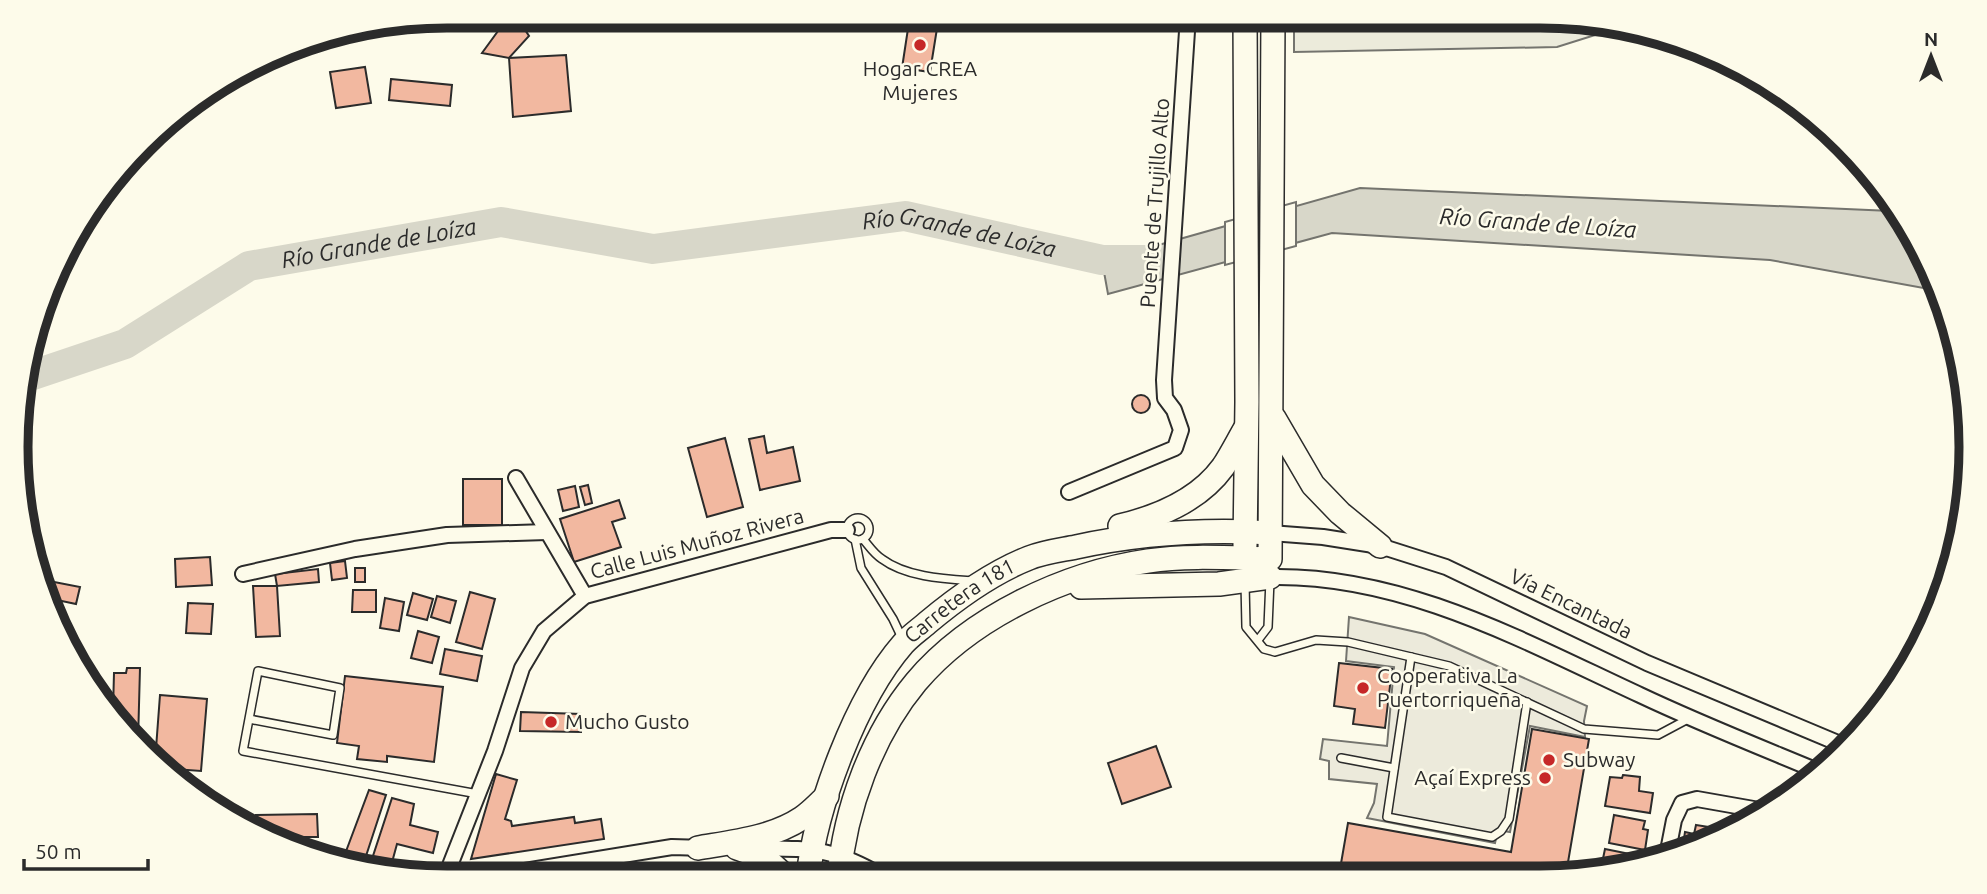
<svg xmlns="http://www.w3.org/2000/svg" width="1987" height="894" font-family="Ubuntu,sans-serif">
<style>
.green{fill:#ecebdb;stroke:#74746e;stroke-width:2}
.parking{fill:#eceadb;stroke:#74746e;stroke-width:2}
.water{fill:#d8d7c9;stroke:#74746e;stroke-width:2}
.pier{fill:#fdfbea;stroke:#74746e;stroke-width:2}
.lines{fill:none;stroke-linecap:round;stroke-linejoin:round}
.river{stroke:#d8d7c9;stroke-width:30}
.building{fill:#f2b8a0;stroke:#2b2b2b;stroke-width:2}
.lane-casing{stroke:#2b2b2b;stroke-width:10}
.street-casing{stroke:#2b2b2b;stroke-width:18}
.primary-casing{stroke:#2b2b2b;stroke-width:26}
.lane{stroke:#fdfbea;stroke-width:7}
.street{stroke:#fdfbea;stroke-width:14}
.primary{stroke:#fdfbea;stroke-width:23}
.poi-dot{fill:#c62828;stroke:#fdfbea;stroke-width:2.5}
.labels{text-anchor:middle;stroke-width:5;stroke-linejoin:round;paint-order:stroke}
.poi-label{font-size:21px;fill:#2b2b2b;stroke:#fdfbea;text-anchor:start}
.street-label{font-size:21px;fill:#2b2b2b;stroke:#fdfbea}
.water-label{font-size:23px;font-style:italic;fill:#2b2b2b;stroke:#fdfbea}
.rim{fill:none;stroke:#2b2b2b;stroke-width:9}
</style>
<rect width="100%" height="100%" fill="#fdfbea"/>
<polygon class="green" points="1294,16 1540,16 1611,30 1557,47 1294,52"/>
<polygon class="parking" points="1349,617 1425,634 1587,706 1584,721 1585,737 1530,726 1510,832 1498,830 1495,843 1367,818 1374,803 1377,784 1329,779 1329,761 1320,759 1323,739 1387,746 1394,667 1346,661"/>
<polygon class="water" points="1360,188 1891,211 1938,282 1940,291 1770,260 1332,233 1108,294 1102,261"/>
<polygon class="pier" points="1296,202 1296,246 1225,265 1225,222"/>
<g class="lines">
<path class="river" id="s1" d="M24,378L125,344L249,266L501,222L653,249L905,216L1102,260H1144"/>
</g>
<g class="building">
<polygon points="509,16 516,16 529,36 509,58 482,53"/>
<polygon points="913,16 939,16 930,72 902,68 909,22 912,22"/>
<polygon points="566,55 571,111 513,117 509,58"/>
<polygon points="365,67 371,103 336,108 330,72"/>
<polygon points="391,79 452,85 450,106 389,100"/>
<circle cx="1141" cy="404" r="9"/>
<polygon points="764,436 767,453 793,447 800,481 760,490 749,439"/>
<polygon points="725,438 743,507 707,517 688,448"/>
<rect x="463" y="479" width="39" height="46"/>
<polygon points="588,485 592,503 585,505 580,487"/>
<polygon points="575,486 579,507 563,511 558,490"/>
<polygon points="619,500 625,518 612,522 621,547 574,562 560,519"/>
<polygon points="210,557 212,585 176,587 175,559"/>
<polygon points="345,561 347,578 332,580 330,563"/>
<rect x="355" y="568" width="10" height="14"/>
<polygon points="318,569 319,582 277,586 275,574"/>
<polygon points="49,581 80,587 76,604 52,599 48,587"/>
<polygon points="253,586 277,586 280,636 256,637"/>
<polygon points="353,590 376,590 376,612 352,612"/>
<polygon points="470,592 495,599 482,649 456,642"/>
<polygon points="413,593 433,599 427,620 407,615"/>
<polygon points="437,596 456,601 450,623 431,617"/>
<polygon points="385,598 404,602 399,631 380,628"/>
<polygon points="188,603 213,604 211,634 186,633"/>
<polygon points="418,631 439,637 432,663 411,658"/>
<polygon points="445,649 482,656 477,681 440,674"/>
<polygon points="1339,663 1392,669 1385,728 1353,724 1355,709 1334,706"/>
<polygon points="127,668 140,668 138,742 113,711 114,673 126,673"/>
<polygon points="345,676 443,687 434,762 387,756 387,762 357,759 359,746 337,743"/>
<polygon points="160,695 207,699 201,771 160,768 155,762"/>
<polygon points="521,712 581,714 581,732 520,731"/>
<polygon points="1532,729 1589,739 1566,874 1339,875 1348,823 1511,852"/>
<polygon points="1156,746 1171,787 1122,804 1108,763"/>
<polygon points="496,774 517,780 505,819 511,821 512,826 574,817 575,823 601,819 604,839 471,859"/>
<polygon points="1623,775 1640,777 1639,791 1653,793 1650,813 1605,806 1610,777 1622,778"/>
<polygon points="369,790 386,795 365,859 345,854"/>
<polygon points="392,798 414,804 410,825 438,832 433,853 397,844 391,866 371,862"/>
<polygon points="317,814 318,837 297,837 297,842 277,842 256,829 256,815"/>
<polygon points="1614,815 1645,821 1643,829 1648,830 1645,850 1609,843"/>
<polygon points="1696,825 1722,829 1721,836 1705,845 1682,852 1685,832 1694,834"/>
<polygon points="1605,849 1645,857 1644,862 1600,873"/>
</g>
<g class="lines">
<defs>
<g id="lane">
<circle cx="858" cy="529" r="11"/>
<polyline points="855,539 861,568 893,619 902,638"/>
<path d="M863,539C869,546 874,554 882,559C906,577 944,579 973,581"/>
<polyline points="1245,583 1246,627 1264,649 1275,652 1316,640 1348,642 1449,666 1584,729 1658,735 1688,719"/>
<polyline points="1258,640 1268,627 1270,580"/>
<polyline points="1411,657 1387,817 1492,837 1501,831 1509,819 1527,702"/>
<polyline points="249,719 333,735 340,688 258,671 243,751 478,794"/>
<polyline points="1341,758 1394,768"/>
</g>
<g id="street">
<polyline points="516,478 585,596"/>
<polyline points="1069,492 1175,448 1181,430 1174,410 1165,398 1164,380 1188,16"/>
<polyline points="1270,533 1323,537 1380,546 1446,567 1647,663 1845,746"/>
<polyline points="243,574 355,549 447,535 547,532"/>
<path d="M1270,577C1403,574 1523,641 1640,695C1699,723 1760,747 1820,772"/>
<path d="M753,848C810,849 833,847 883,877"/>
<polyline points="1667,856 1674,820 1682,803 1697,799 1765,811"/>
<polyline points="445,878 495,751 522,668 544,631 585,596 831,530 847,530"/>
<polyline points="481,878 672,847 705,848"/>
</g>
<g id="primary">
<polyline points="1245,16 1247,402 1245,545"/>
<polyline points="1274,418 1313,485 1340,513 1380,546"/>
<path d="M1120,526C1158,517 1199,500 1223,467C1231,455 1238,441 1245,429"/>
<polyline points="1081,587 1219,584 1270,577"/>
<path d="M698,848C733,842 772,838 802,818C811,812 819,803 827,796"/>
<polyline points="737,848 765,858 786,877"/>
<path id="s2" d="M808,877C816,806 856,698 903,644C910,636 919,630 927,623C958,597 991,573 1029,558C1044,552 1061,550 1076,547C1141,533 1204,529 1270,533"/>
<path d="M839,877C845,809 872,735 916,682C971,617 1065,573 1148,561C1187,555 1230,558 1270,559L1273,16"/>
</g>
</defs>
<use href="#lane" class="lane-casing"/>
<use href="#street" class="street-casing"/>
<use href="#primary" class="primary-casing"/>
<use href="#lane" class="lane"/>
<use href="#street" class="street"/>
<use href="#primary" class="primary"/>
</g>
<g class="poi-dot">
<circle cx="920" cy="45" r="7"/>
<circle cx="1363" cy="688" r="7"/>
<circle cx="551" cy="722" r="7"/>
<circle cx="1549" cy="760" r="7"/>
<circle cx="1545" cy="778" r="7"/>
</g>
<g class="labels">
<g class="poi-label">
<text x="920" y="76" text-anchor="middle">Hogar CREA<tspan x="920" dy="24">Mujeres</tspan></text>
<text x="1377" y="683">Cooperativa La<tspan x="1377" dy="24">Puertorriqueña</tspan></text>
<text x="565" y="729">Mucho Gusto</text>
<text x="1563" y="767">Subway</text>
<text x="1531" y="785" text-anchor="end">Açaí Express</text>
</g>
<g class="street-label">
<text transform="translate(1155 203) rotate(-86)" y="7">Puente de Trujillo Alto</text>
<text transform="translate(697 544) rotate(-15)" y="7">Calle Luis Muñoz Rivera</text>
<text dy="7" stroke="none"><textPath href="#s2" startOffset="326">Carretera 181</textPath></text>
<text transform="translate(1571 604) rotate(26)" y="7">Vía Encantada</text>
</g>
<g class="water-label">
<text transform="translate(1538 223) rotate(4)" y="8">Río Grande de Loíza</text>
<text dy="8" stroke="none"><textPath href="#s1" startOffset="973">Río Grande de Loíza</textPath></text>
<text dy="8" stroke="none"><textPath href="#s1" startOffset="385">Río Grande de Loíza</textPath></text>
</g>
</g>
<path d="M0 0H1987V894H0ZM447 28H1540A419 419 0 0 1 1959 447V447A419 419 0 0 1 1540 866H447A419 419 0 0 1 28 447V447A419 419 0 0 1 447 28Z" fill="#fdfbea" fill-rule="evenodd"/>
<path class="rim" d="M447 28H1540A419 419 0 0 1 1959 447V447A419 419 0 0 1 1540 866H447A419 419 0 0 1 28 447V447A419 419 0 0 1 447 28Z"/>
<g transform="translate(1931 56)" stroke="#fdfbea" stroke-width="5" paint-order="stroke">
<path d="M0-5L12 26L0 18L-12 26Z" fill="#2b2b2b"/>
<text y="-10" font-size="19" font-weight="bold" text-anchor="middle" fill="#2b2b2b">N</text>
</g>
<path d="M24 859v10h124v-10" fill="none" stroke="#2b2b2b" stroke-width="3.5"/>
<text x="35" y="859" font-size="21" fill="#2b2b2b" stroke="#fdfbea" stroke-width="5" paint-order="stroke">50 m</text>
</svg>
